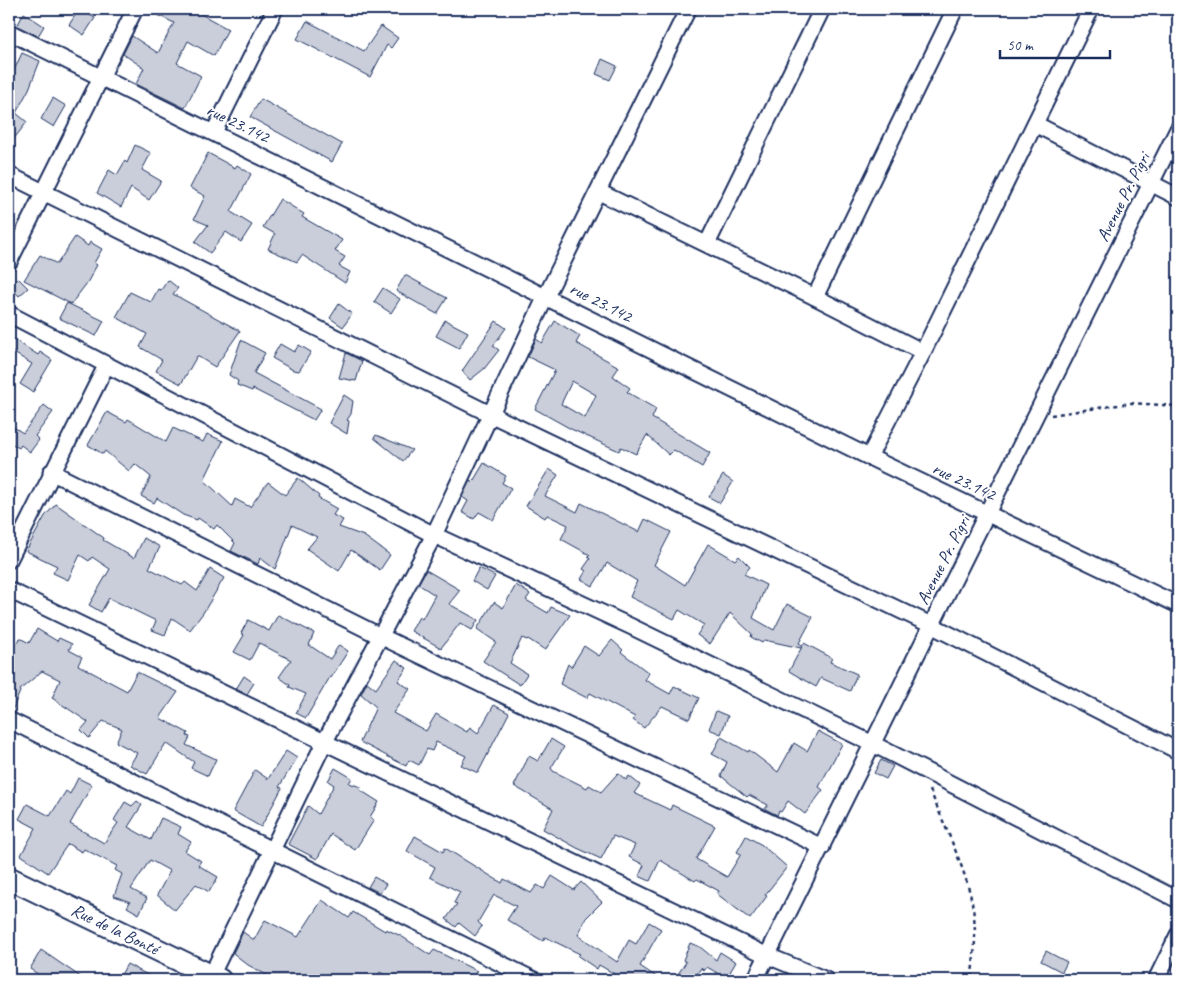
<svg xmlns="http://www.w3.org/2000/svg" width="1187" height="989" font-family="Caveat,sans-serif">
<style>
.building{fill:#caceda;stroke:#1b2f5e;fill-rule:evenodd}
.lines{fill:none;stroke-linecap:round;stroke-linejoin:round}
.street-casing{stroke:#1b2f5e;stroke-width:19}
.secondary-casing{stroke:#1b2f5e;stroke-width:25}
.path{stroke:#1b2f5e;stroke-width:2.5;stroke-dasharray:4 4;stroke-linecap:butt}
.street{stroke:#fff;stroke-width:15}
.secondary{stroke:#fff;stroke-width:21}
.labels{text-anchor:middle;stroke-width:4;stroke-linejoin:round;paint-order:stroke}
.street-label{font-size:18px;fill:#1b2f5e;stroke:#fff}
</style>
<rect width="100%" height="100%" fill="#fff"/>
<filter id="ink" filterUnits="userSpaceOnUse"><feTurbulence type="fractalNoise" baseFrequency=".02" numOctaves="2"/><feDisplacementMap in="SourceGraphic" scale="10" xChannelSelector="R" yChannelSelector="G"/><feConvolveMatrix kernelMatrix="1 2 1 2 8 2 1 2 1" color-interpolation-filters="sRGB"/></filter>
<g filter="url(#ink)">
<g class="building">
<polygon points="79,9 95,18 84,35 69,25"/>
<polygon points="146,9 204,9 201,14 228,29 214,56 188,41 177,63 201,76 185,108 136,84 144,68 123,54 132,36 158,53 174,23"/>
<polygon points="24,13 44,26 38,36 17,26"/>
<polygon points="307,21 364,51 381,26 398,38 391,48 387,45 370,77 297,39"/>
<polygon points="22,53 40,61 29,89 16,113 27,122 9,145 9,81"/>
<polygon points="602,59 617,66 610,80 596,74"/>
<polygon points="53,98 66,106 54,127 41,119"/>
<polygon points="261,99 342,144 332,162 250,117"/>
<polygon points="135,145 151,153 142,170 161,181 149,200 131,188 121,207 97,193 109,170 117,175 125,161 127,163"/>
<polygon points="208,153 235,168 237,165 251,174 231,212 252,225 241,242 226,232 210,253 195,242 208,225 194,219 205,196 190,188"/>
<polygon points="280,199 304,214 302,217 342,240 335,251 345,257 339,266 350,272 345,283 302,255 297,262 268,249 275,234 263,227"/>
<polygon points="75,237 88,246 90,242 102,249 94,263 97,265 87,283 71,304 24,280 40,255 57,264"/>
<polygon points="405,275 447,298 437,314 396,291"/>
<polygon points="18,278 28,288 19,296 9,286"/>
<polygon points="168,280 178,288 173,294 240,331 215,367 197,356 181,384 156,371 162,360 140,347 147,334 116,317 130,292 151,302 158,289 161,290"/>
<polygon points="383,288 400,299 391,313 374,302"/>
<polygon points="67,303 104,321 96,336 59,318"/>
<polygon points="339,304 352,314 343,327 330,318"/>
<polygon points="445,320 468,332 459,348 436,336"/>
<polygon points="496,321 506,328 493,346 499,350 484,369 470,380 462,371"/>
<path d="M555,321L580,336L576,343L619,367L613,376L630,388L627,392L656,409L652,418L710,453L702,467L674,450L669,455L647,435L636,454L621,447L619,451L571,429L535,409L555,370L528,357L536,339L542,343ZM572,381L596,395L585,418L561,404Z"/>
<polygon points="9,336 38,355 40,352 52,360 33,392 20,384 32,364 9,350"/>
<polygon points="241,340 265,353 254,373 321,409 314,420 253,389 252,391 237,385 238,381 229,375"/>
<polygon points="280,344 294,352 299,345 311,352 299,371 293,370 272,358"/>
<polygon points="346,353 362,361 356,381 339,378"/>
<polygon points="344,395 353,401 351,414 347,420 349,421 347,434 329,423"/>
<polygon points="44,405 53,412 35,436 39,440 30,452 21,445 19,448 9,442 9,424 23,433"/>
<polygon points="107,412 126,422 128,419 166,442 173,428 203,442 207,434 223,441 204,480 232,506 235,499 250,507 268,482 285,495 298,478 319,496 318,498 337,509 333,515 343,520 339,527 364,536 390,555 380,570 351,550 339,571 307,549 317,537 292,525 275,569 260,558 258,564 231,551 235,543 217,525 214,529 198,518 197,520 183,515 157,498 154,503 141,496 151,477 135,464 129,471 105,451 103,454 88,445"/>
<polygon points="376,435 412,450 403,461 374,438"/>
<polygon points="484,463 506,476 502,483 511,488 493,520 479,512 474,519 462,512 468,501 462,497 470,481 472,483"/>
<polygon points="549,469 558,475 545,496 577,512 581,503 639,532 645,519 671,532 654,565 685,585 708,544 735,560 739,556 750,567 744,574 766,585 753,618 774,630 787,604 813,617 799,643 802,645 801,648 764,640 762,643 751,637 752,634 730,613 710,644 697,635 704,625 679,610 674,619 630,597 637,581 607,563 593,586 581,579 586,571 583,569 590,559 588,557 590,555 561,539 568,525 547,515 545,518 526,506"/>
<polygon points="723,475 733,482 720,503 709,497"/>
<polygon points="56,504 104,538 103,540 134,558 144,538 160,547 149,568 182,585 185,582 197,591 210,569 224,578 203,613 190,630 172,618 165,635 152,630 156,621 109,598 101,612 89,605 110,569 92,557 89,561 80,555 68,580 53,573 57,566 26,551 45,516"/>
<polygon points="479,568 495,576 487,590 472,581"/>
<polygon points="426,570 460,590 449,604 478,620 472,630 460,623 441,648 411,631 419,617 422,619 435,595 418,584"/>
<polygon points="516,585 530,594 526,600 548,613 551,607 570,615 545,650 528,639 527,640 522,638 510,663 527,674 520,685 483,661 496,642 477,629 494,602 503,608"/>
<polygon points="278,615 314,633 309,645 330,659 339,645 348,651 331,678 330,677 306,718 296,713 306,694 289,687 290,685 279,677 291,660 259,643 250,660 234,652 244,635 241,633 248,620 269,631"/>
<polygon points="37,629 57,641 59,638 72,644 69,650 82,657 78,665 127,691 137,672 178,692 160,718 188,733 187,736 190,737 186,745 216,759 208,776 191,768 194,762 166,743 147,774 130,765 137,753 116,742 122,729 103,721 89,738 81,730 88,722 52,698 60,680 42,671 21,689 12,711 9,711 9,637 18,643 20,638 29,643"/>
<polygon points="612,640 623,650 621,652 649,673 645,680 670,694 674,686 699,698 689,719 662,706 644,728 633,720 635,717 590,693 587,698 560,684 568,664 571,667 584,646 599,656"/>
<polygon points="804,643 832,658 830,662 857,674 850,691 821,678 816,687 789,671"/>
<polygon points="396,660 407,668 398,681 410,689 393,713 426,731 436,714 467,732 470,727 478,733 494,705 509,713 478,773 461,765 466,756 436,742 432,751 427,749 419,765 409,760 406,766 360,742 376,707 361,694 367,682 376,689"/>
<polygon points="244,676 254,683 247,694 236,689"/>
<polygon points="716,711 728,716 721,734 709,729"/>
<polygon points="818,731 842,744 819,787 823,790 805,814 788,801 781,812 779,811 777,815 765,809 768,805 749,795 747,797 721,776 727,762 712,754 721,737 748,752 749,750 778,772 794,743 807,751"/>
<polygon points="551,739 564,747 551,768 553,771 587,788 589,785 601,792 618,773 626,780 629,776 640,785 634,793 670,810 672,805 715,826 696,859 727,877 741,854 737,852 746,836 762,845 787,867 765,895 767,896 750,919 717,894 719,891 697,879 695,881 660,860 650,881 639,876 644,865 629,857 635,845 613,836 601,859 577,848 543,829 553,809 514,786 529,756 538,761"/>
<polygon points="286,751 297,758 279,787 282,788 261,827 233,811 255,770 268,779"/>
<polygon points="881,760 893,766 886,779 874,773"/>
<polygon points="335,768 352,778 349,783 361,787 360,790 379,802 370,817 374,820 355,850 331,834 317,859 288,844 308,806 318,814 334,785 328,781"/>
<polygon points="78,778 92,785 70,824 104,843 118,823 114,820 125,802 132,806 137,801 142,805 128,827 151,840 161,818 181,827 178,834 191,842 185,851 201,861 198,865 218,877 209,892 196,884 175,910 157,895 170,871 150,860 131,889 147,898 139,914 127,907 130,902 114,896 122,874 115,870 117,866 84,849 82,852 68,844 48,873 21,855 36,828 19,819 27,804 50,816 66,791 70,794"/>
<polygon points="415,836 443,852 445,848 502,883 504,879 531,893 537,885 544,889 552,876 574,890 581,882 602,902 586,918 578,935 617,962 629,940 636,944 649,922 661,929 640,966 661,980 625,980 599,965 597,969 578,956 580,954 545,937 543,941 507,920 516,906 494,895 478,922 482,926 475,936 459,923 456,927 446,919 457,904 454,903 460,892 430,877 435,867 407,851"/>
<polygon points="374,877 386,884 380,893 368,887"/>
<polygon points="322,900 349,918 353,912 385,931 386,929 401,936 430,955 434,950 477,971 471,980 394,980 380,972 375,980 276,980 248,965 233,953 243,932 254,940 265,920 298,937"/>
<polygon points="690,943 700,947 716,960 720,952 736,962 730,972 733,975 729,980 707,967 704,971 701,968 693,980 674,980 686,962 683,960"/>
<polygon points="41,950 85,980 47,980 30,969"/>
<polygon points="1046,951 1067,962 1062,972 1041,961"/>
<polygon points="127,964 157,980 118,980"/>
</g>
<g class="lines">
<defs>
<g id="street">
<polyline points="9,32 869,457 1178,605"/>
<polyline points="1035,124 1178,197"/>
<polyline points="214,132 275,9"/>
<polyline points="9,175 492,415 931,625 1178,751"/>
<polyline points="599,192 815,297 923,352"/>
<polyline points="707,244 822,9"/>
<polyline points="9,262 135,9"/>
<polyline points="815,297 955,9"/>
<polyline points="9,314 434,535 630,626 873,744 1178,900"/>
<polyline points="869,457 923,352 1091,9"/>
<polyline points="51,472 380,636 822,847"/>
<polyline points="9,560 106,366"/>
<polyline points="9,590 768,956 826,980"/>
<polyline points="9,720 534,980"/>
<polyline points="209,980 324,743 434,535 546,296 688,9"/>
<polyline points="755,980 1178,129"/>
<polyline points="1156,980 1178,935"/>
</g>
<polyline id="secondary" points="9,878 220,980"/>
</defs>
<use href="#street" class="street-casing"/>
<use href="#secondary" class="secondary-casing"/>
<g class="path">
<polyline points="1051,415 1131,403 1178,406"/>
<path d="M930,790C943,823 966,869 972,903C977,929 975,954 971,980"/>
</g>
<use href="#street" class="street"/>
<use href="#secondary" class="secondary"/>
</g>
</g>
<g class="labels">
<g class="street-label">
<text transform="translate(238 123) rotate(26)" y="6">rue 23.142</text>
<text transform="translate(1123 197) rotate(-63)" y="6">Avenue Pr. Pigri</text>
<text transform="translate(601 302) rotate(27)" y="6">rue 23.142</text>
<text transform="translate(964 481) rotate(25)" y="6">rue 23.142</text>
<text transform="translate(943 560) rotate(-63)" y="6">Avenue Pr. Pigri</text>
<text transform="translate(115 929) rotate(26)" y="6">Rue de la Bonté</text>
</g>
</g>
<rect width="1187" height="989" fill="none" stroke="#fff" stroke-width="30"/>
<rect x="15" y="15" width="1157" height="959" fill="none" stroke="#1b2f5e" stroke-width="2" filter="url(#ink)"/>
<path d="M1000 50v8h110v-8" fill="none" stroke="#1b2f5e" stroke-width="2.5"/>
<text x="1007" y="50" font-size="15" fill="#1b2f5e" stroke="#ffffff" stroke-width="4" paint-order="stroke">50 m</text>
</svg>
